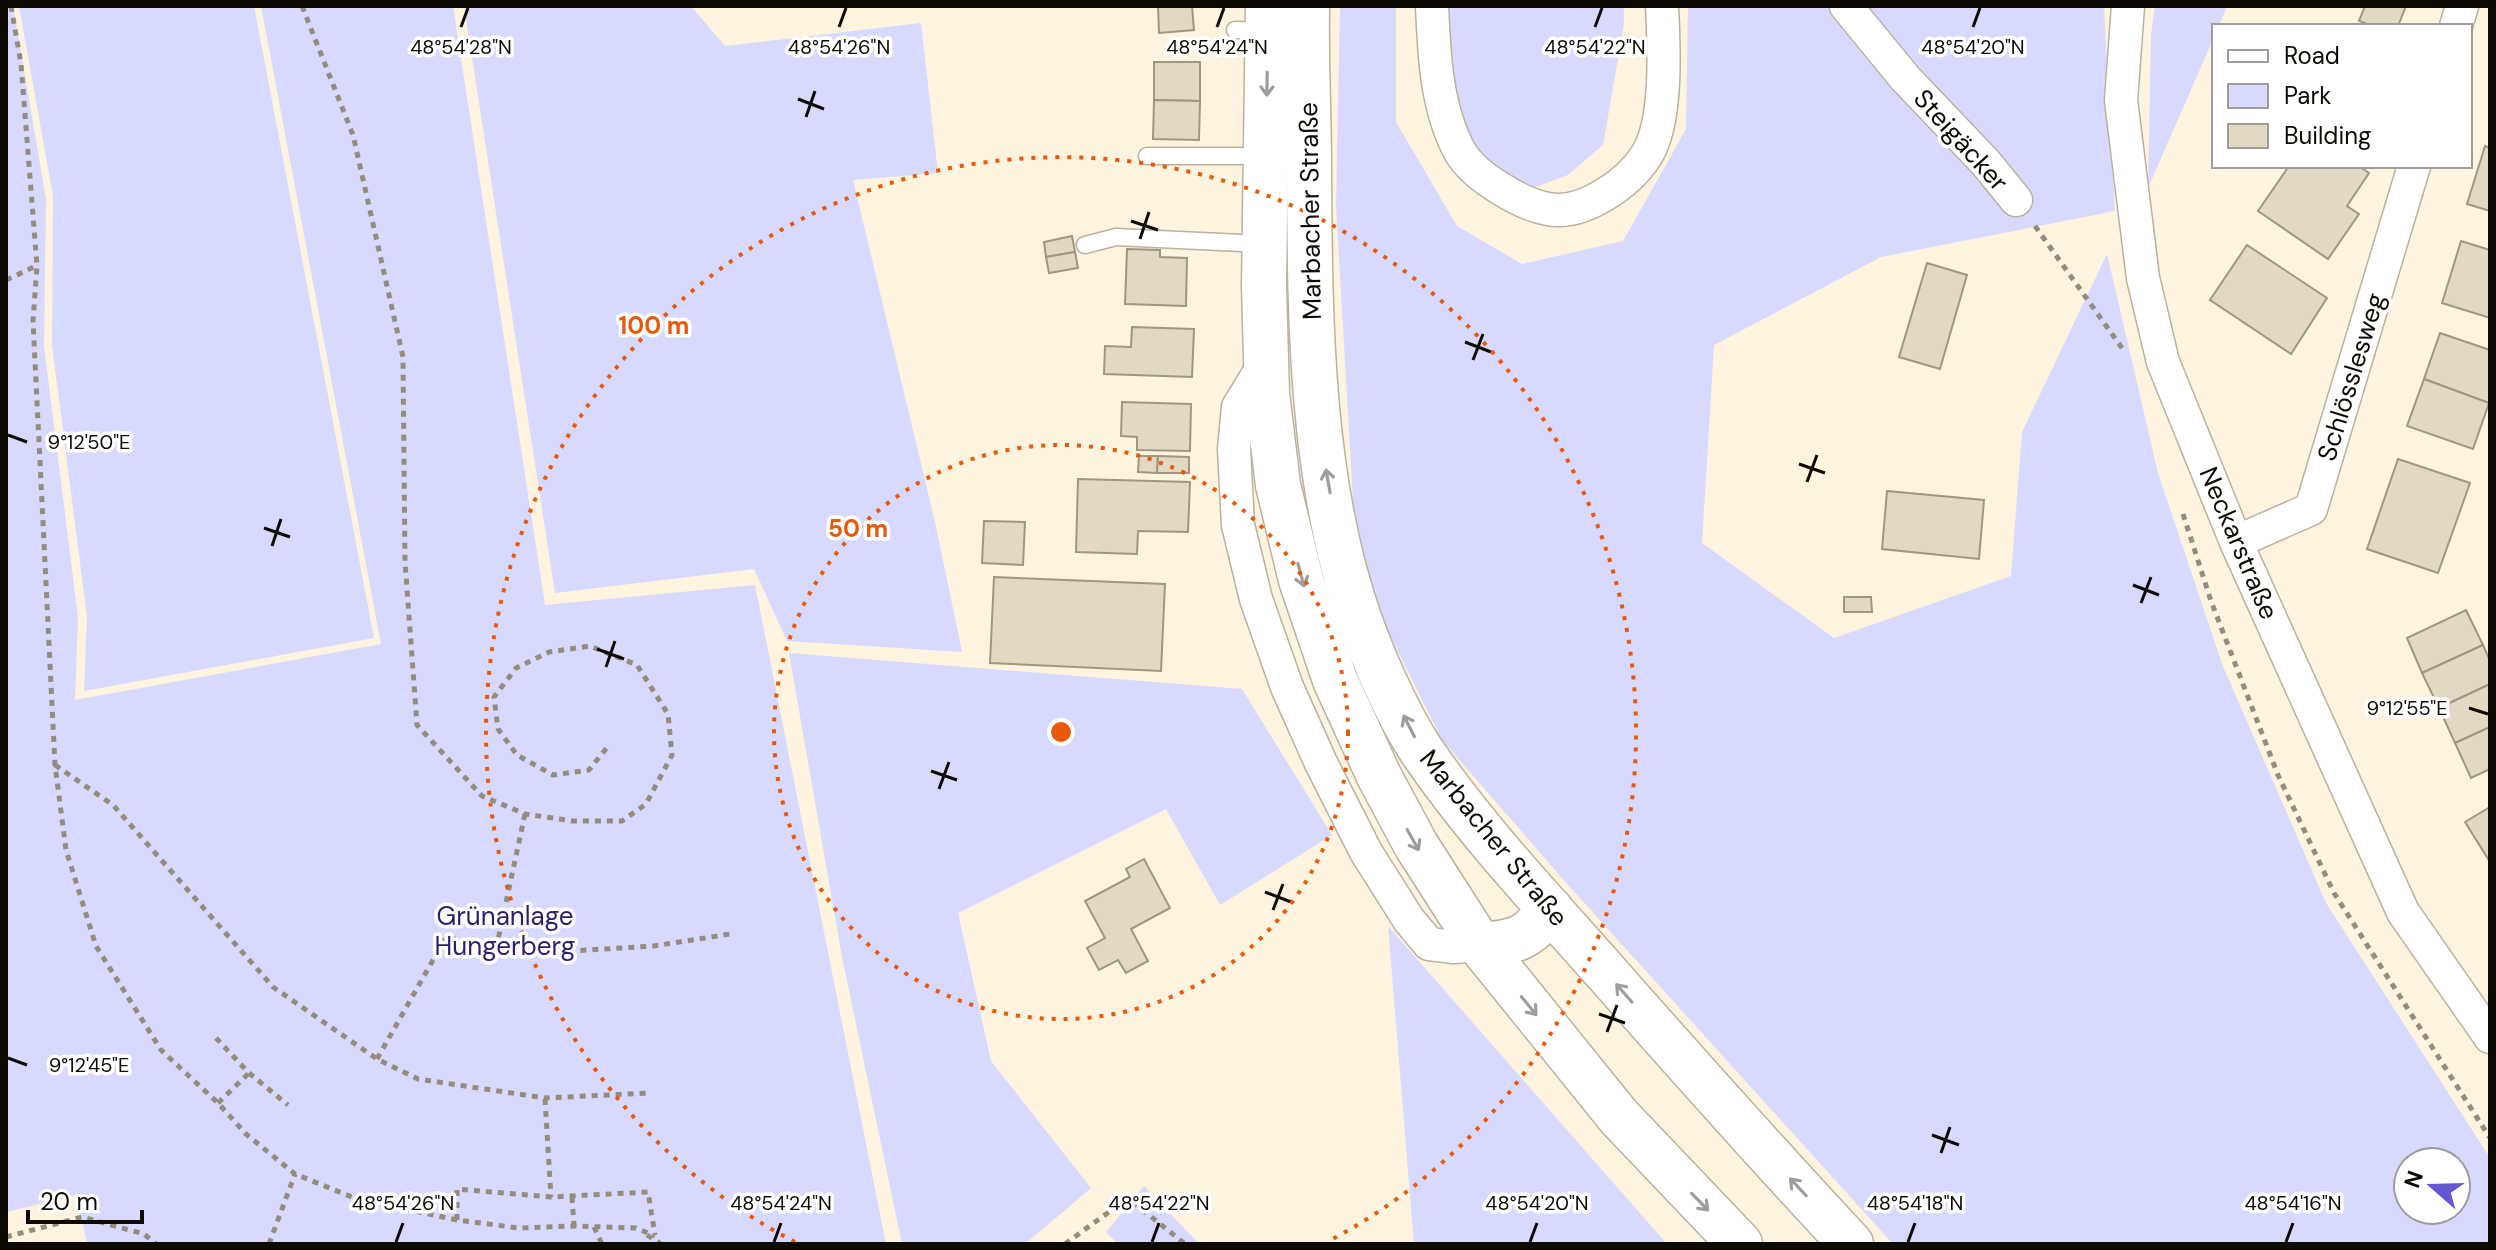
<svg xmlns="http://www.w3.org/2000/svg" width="2496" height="1250" font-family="'DM Sans',sans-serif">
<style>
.green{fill:#d7dafe;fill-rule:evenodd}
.building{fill:#e3d8c4;stroke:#a09683;stroke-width:2}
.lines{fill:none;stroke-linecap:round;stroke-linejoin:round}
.service-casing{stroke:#bbb19d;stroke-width:19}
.minor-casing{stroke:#bbb19d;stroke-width:35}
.secondary-casing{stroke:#bbb19d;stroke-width:47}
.path{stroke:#948d7e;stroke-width:5;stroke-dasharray:6 6;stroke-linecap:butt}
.service{stroke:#fff;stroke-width:16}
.minor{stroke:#fff;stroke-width:32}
.secondary{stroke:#fff;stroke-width:44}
.oneway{stroke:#9f9d9b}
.ticks{fill:none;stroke:#0e0b05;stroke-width:3}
.ring{fill:none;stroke:#e8590c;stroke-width:4;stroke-dasharray:4 8}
.labels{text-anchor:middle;stroke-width:7;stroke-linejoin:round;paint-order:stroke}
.street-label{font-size:26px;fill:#0e0b05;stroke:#fff}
.park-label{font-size:26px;fill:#2b1f6d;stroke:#fff}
.ticks-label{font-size:20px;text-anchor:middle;fill:#0e0b05;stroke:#fff;stroke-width:7;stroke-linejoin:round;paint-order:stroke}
.centre{fill:#e8590c;stroke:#fff;stroke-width:4}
.ring-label{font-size:24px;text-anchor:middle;font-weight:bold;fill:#e8590c;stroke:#fff;stroke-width:7;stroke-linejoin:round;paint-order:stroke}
</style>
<rect width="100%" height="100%" fill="#fdf3de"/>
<g class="green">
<polygon points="6,6 13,6 46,199 44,346 78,617 75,700 381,644 261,6 453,6 545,605 755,585 886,1244 87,1244 77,1195 6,1212"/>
<polygon points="19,6 254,6 374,638 84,691 87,617 52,345 53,196"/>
<polygon points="464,6 691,6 725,46 921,23 938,173 853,180 935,522 962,652 787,641 754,569 555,593"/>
<path d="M1340,6H1396V122L1457,226L1522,264L1623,241L1686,129L1688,6H2104L2115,211L1881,257L1714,345L1702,543L1834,638L2011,576L2022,432L2107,254L2158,473L2222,664L2326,903L2490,1158V1244H1893L1569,886L1442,740L1357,569L1336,207ZM2408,1162H2456V1210H2408Z"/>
<polygon points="1435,6 1624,6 1624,24 1603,145 1568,175 1519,193 1456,140"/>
<polygon points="2155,6 2227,6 2219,26 2214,26 2214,37 2148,188 2151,35"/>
<polygon points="789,653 1242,689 1332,835 1220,905 1166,809 958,913 991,1061 1091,1188 1025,1244 902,1244 842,957"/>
<polygon points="1388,926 1667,1244 1414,1244"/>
<polygon points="1144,1186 1199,1244 1118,1244 1106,1232"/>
</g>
<g class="building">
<polygon points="1158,6 1192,6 1194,30 1159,33"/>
<polygon points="2365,6 2406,6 2398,26 2373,26 2359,21"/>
<polygon points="1154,62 1200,62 1200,101 1154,100"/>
<polygon points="1154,100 1200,101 1199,140 1153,139"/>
<polygon points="2485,146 2490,148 2490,211 2467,204"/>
<polygon points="2289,166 2359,166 2369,173 2347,206 2359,214 2328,259 2258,211"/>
<polygon points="1072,236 1075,252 1046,257 1044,242"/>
<polygon points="2461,241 2490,250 2490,318 2442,303"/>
<polygon points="2247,245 2327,298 2291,354 2210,300"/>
<polygon points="1127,249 1160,250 1160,257 1187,258 1186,306 1125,304"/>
<polygon points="1075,252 1078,268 1049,273 1046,257"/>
<polygon points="1927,263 1967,275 1940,369 1899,357"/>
<polygon points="1132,327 1194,329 1192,377 1104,374 1105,346 1131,347"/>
<polygon points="2440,333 2490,350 2489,403 2424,379"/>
<polygon points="2424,379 2489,403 2473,449 2407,426"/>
<polygon points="1122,402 1191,404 1190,451 1137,450 1137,437 1121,436"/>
<polygon points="1139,456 1158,456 1157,473 1138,472"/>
<polygon points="1158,456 1189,457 1189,473 1157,473"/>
<polygon points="2398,459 2470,483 2438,573 2367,549"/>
<polygon points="1078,479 1190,482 1188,532 1138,531 1137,554 1076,552"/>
<polygon points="1887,491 1984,500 1979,559 1882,549"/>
<polygon points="984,521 1025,522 1023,565 982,563"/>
<polygon points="994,577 1165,584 1161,671 990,663"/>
<polygon points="1844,597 1871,597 1872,612 1844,612"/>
<polygon points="2466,610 2483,645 2422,673 2407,638"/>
<polygon points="2483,645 2490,661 2490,684 2439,708 2422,673"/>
<polygon points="2490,684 2490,727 2455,743 2439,708"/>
<polygon points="2490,727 2490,769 2471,778 2455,743"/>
<polygon points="2490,807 2490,862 2465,822"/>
<polygon points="1144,859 1170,908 1131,929 1148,961 1126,973 1118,960 1099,970 1087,948 1105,938 1085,901 1130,877 1126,869"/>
</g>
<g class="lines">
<defs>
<g id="service">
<polyline points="1235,30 1265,31"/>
<polyline points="1147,156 1265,156"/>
<polyline points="1085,245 1116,237 1263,244"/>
</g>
<g id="minor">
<path d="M1432,6C1434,52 1436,102 1456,144C1464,163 1480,176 1498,187C1512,196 1530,206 1548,209C1582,216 1628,184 1646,156C1668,123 1664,46 1662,6"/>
<polyline points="1846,6 1905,78 1986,163 2016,200"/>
<polyline points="2128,6 2121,100 2143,278 2163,362 2236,542 2403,912 2490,1037"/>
<polyline points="2456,26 2462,6"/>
<polyline points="1266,361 1238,407 1234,449 1238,525 1256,599 1287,687 1321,763 1366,852 1409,920 1429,944 1454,947 1480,945"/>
<polyline points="2236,542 2311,509 2414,166"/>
</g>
<g id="secondary">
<polyline points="1268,6 1264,286 1267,394 1278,485 1301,580 1335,680 1379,776 1416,845 1480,945 1619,1117 1740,1244"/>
<path d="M1307,6C1306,61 1309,115 1309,170C1310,317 1310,480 1360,621C1374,660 1398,715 1421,750C1474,828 1541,899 1603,969C1685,1062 1767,1154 1851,1244"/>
<path d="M1480,945C1518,942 1526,939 1551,910"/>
</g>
</defs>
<use href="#service" class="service-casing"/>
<use href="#minor" class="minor-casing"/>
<use href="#secondary" class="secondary-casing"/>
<g class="path">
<polyline points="11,6 21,64 37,266 33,321 55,765 66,850 96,946 161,1050 218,1103 246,1134 295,1174 357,1199 457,1220 519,1228 574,1226 636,1228 655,1236"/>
<polyline points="302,6 353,135 403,357 405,562 417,725 482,796 525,814 573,821 622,821 646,804 672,755 668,714 637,665 590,646 549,652 516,668 494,697 498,729 517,755 553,775 589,770 609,745"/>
<polyline points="2035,226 2122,348"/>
<polyline points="6,280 36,266"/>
<polyline points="2183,514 2211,601 2278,775 2334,893 2490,1138"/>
<polyline points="55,765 113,805 273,987 377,1059 418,1079 545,1098 650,1093"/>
<polyline points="496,949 525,814"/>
<polyline points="216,1038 249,1073 288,1105"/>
<polyline points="377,1059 446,937 496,949 571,951 654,946 730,934"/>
<polyline points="545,1099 551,1197"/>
<polyline points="218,1103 249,1073"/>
<polyline points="572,1197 574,1226"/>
<polyline points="457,1220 457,1189 551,1197 648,1192 655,1235"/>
<polyline points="594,1227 602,1244"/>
<polyline points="647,1235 661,1244"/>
<polyline points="6,1237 82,1217 144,1234 156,1244"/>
<polyline points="269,1244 295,1174"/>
<polyline points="1065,1244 1128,1198 1185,1244"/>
</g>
<use href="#service" class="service"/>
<use href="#minor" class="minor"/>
<use href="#secondary" class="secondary"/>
</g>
<defs><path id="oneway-shaft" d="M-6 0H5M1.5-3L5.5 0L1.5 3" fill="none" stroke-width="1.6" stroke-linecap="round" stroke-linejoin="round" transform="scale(2)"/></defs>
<g class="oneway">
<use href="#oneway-shaft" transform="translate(1267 84) rotate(91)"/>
<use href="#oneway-shaft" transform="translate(1328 481) rotate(-100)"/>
<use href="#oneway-shaft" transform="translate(1301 575) rotate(75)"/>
<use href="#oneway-shaft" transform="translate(1409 726) rotate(-117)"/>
<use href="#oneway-shaft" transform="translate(1413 840) rotate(61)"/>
<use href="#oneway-shaft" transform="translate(1624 993) rotate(-131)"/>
<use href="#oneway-shaft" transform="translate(1529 1006) rotate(51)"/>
<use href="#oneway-shaft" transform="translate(1798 1187) rotate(-133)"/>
<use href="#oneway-shaft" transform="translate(1700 1202) rotate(46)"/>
</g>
<path class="ticks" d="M461,27L468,8M839,27L846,8M1217,27L1224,8M1595,27L1602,8M1973,27L1980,8M798,99L824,109M806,117L815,91M1131,221L1158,230M1140,239L1149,212M1465,342L1491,352M1473,360L1483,334M8,435L27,442M1799,464L1825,473M1807,482L1817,455M264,528L290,537M272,546L281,519M2133,585L2159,595M2141,603L2151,577M597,649L624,659M606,667L615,641M2469,708L2488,714M931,771L957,780M939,789L949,762M1265,892L1291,902M1273,910L1283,884M1599,1014L1625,1023M1607,1032L1617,1005M8,1058L27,1065M1932,1135L1959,1145M1941,1153L1950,1127M396,1242L403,1223M774,1242L781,1223M1152,1242L1159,1223M1530,1242L1537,1223M1908,1242L1915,1223M2286,1242L2293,1223"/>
<g class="ring">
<circle cx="1061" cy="732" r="287"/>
<path d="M795 1242A575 575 0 1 1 1327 1242"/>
</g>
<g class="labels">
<g class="street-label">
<text transform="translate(1961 140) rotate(48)" y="9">Steigäcker</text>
<text transform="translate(1310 211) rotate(-91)" y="9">Marbacher Straße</text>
<text transform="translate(2351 377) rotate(-73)" y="9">Schlösslesweg</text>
<text transform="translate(2239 543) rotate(67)" y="9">Neckarstraße</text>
<text transform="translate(1494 838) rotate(51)" y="9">Marbacher Straße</text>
</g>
<g class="park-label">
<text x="505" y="925">Grünanlage<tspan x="505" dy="30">Hungerberg</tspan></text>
</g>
</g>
<g class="ticks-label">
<text x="461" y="54">48°54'28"N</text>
<text x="839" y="54">48°54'26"N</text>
<text x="1217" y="54">48°54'24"N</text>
<text x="1595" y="54">48°54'22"N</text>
<text x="1973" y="54">48°54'20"N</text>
<text x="89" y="449">9°12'50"E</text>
<text x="2407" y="715">9°12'55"E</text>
<text x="89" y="1072">9°12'45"E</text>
<text x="403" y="1210">48°54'26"N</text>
<text x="781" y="1210">48°54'24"N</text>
<text x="1159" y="1210">48°54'22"N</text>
<text x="1537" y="1210">48°54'20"N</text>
<text x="1915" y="1210">48°54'18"N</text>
<text x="2293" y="1210">48°54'16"N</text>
</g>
<circle cx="1061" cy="732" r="12" class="centre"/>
<g class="ring-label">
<text x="654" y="334">100 m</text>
<text x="858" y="537">50 m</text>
</g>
<rect width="2496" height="1250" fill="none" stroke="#0e0b05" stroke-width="16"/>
<rect x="2212" y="24" width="260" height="144" fill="#ffffff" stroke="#9f9d9b" stroke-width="2"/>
<rect x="2228" y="50" width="40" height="12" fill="#ffffff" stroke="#9f9d9b" stroke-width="2"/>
<text x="2284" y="64" font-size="24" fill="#0e0b05">Road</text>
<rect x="2228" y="84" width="40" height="24" fill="#d7dafe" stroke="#9f9d9b" stroke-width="2"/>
<text x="2284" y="104" font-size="24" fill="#0e0b05">Park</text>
<rect x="2228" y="124" width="40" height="24" fill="#e3d8c4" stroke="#9f9d9b" stroke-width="2"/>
<text x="2284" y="144" font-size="24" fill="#0e0b05">Building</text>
<g transform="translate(2432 1186) rotate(290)"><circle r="38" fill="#ffffff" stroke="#9f9d9b" stroke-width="2"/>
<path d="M0-6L14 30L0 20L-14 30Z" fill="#6358d1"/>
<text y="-12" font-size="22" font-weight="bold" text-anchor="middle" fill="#0e0b05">N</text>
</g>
<path d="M28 1210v12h114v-12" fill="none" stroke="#0e0b05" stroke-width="4"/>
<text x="40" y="1210" font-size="24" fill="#0e0b05" stroke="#ffffff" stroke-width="6" paint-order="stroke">20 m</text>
</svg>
